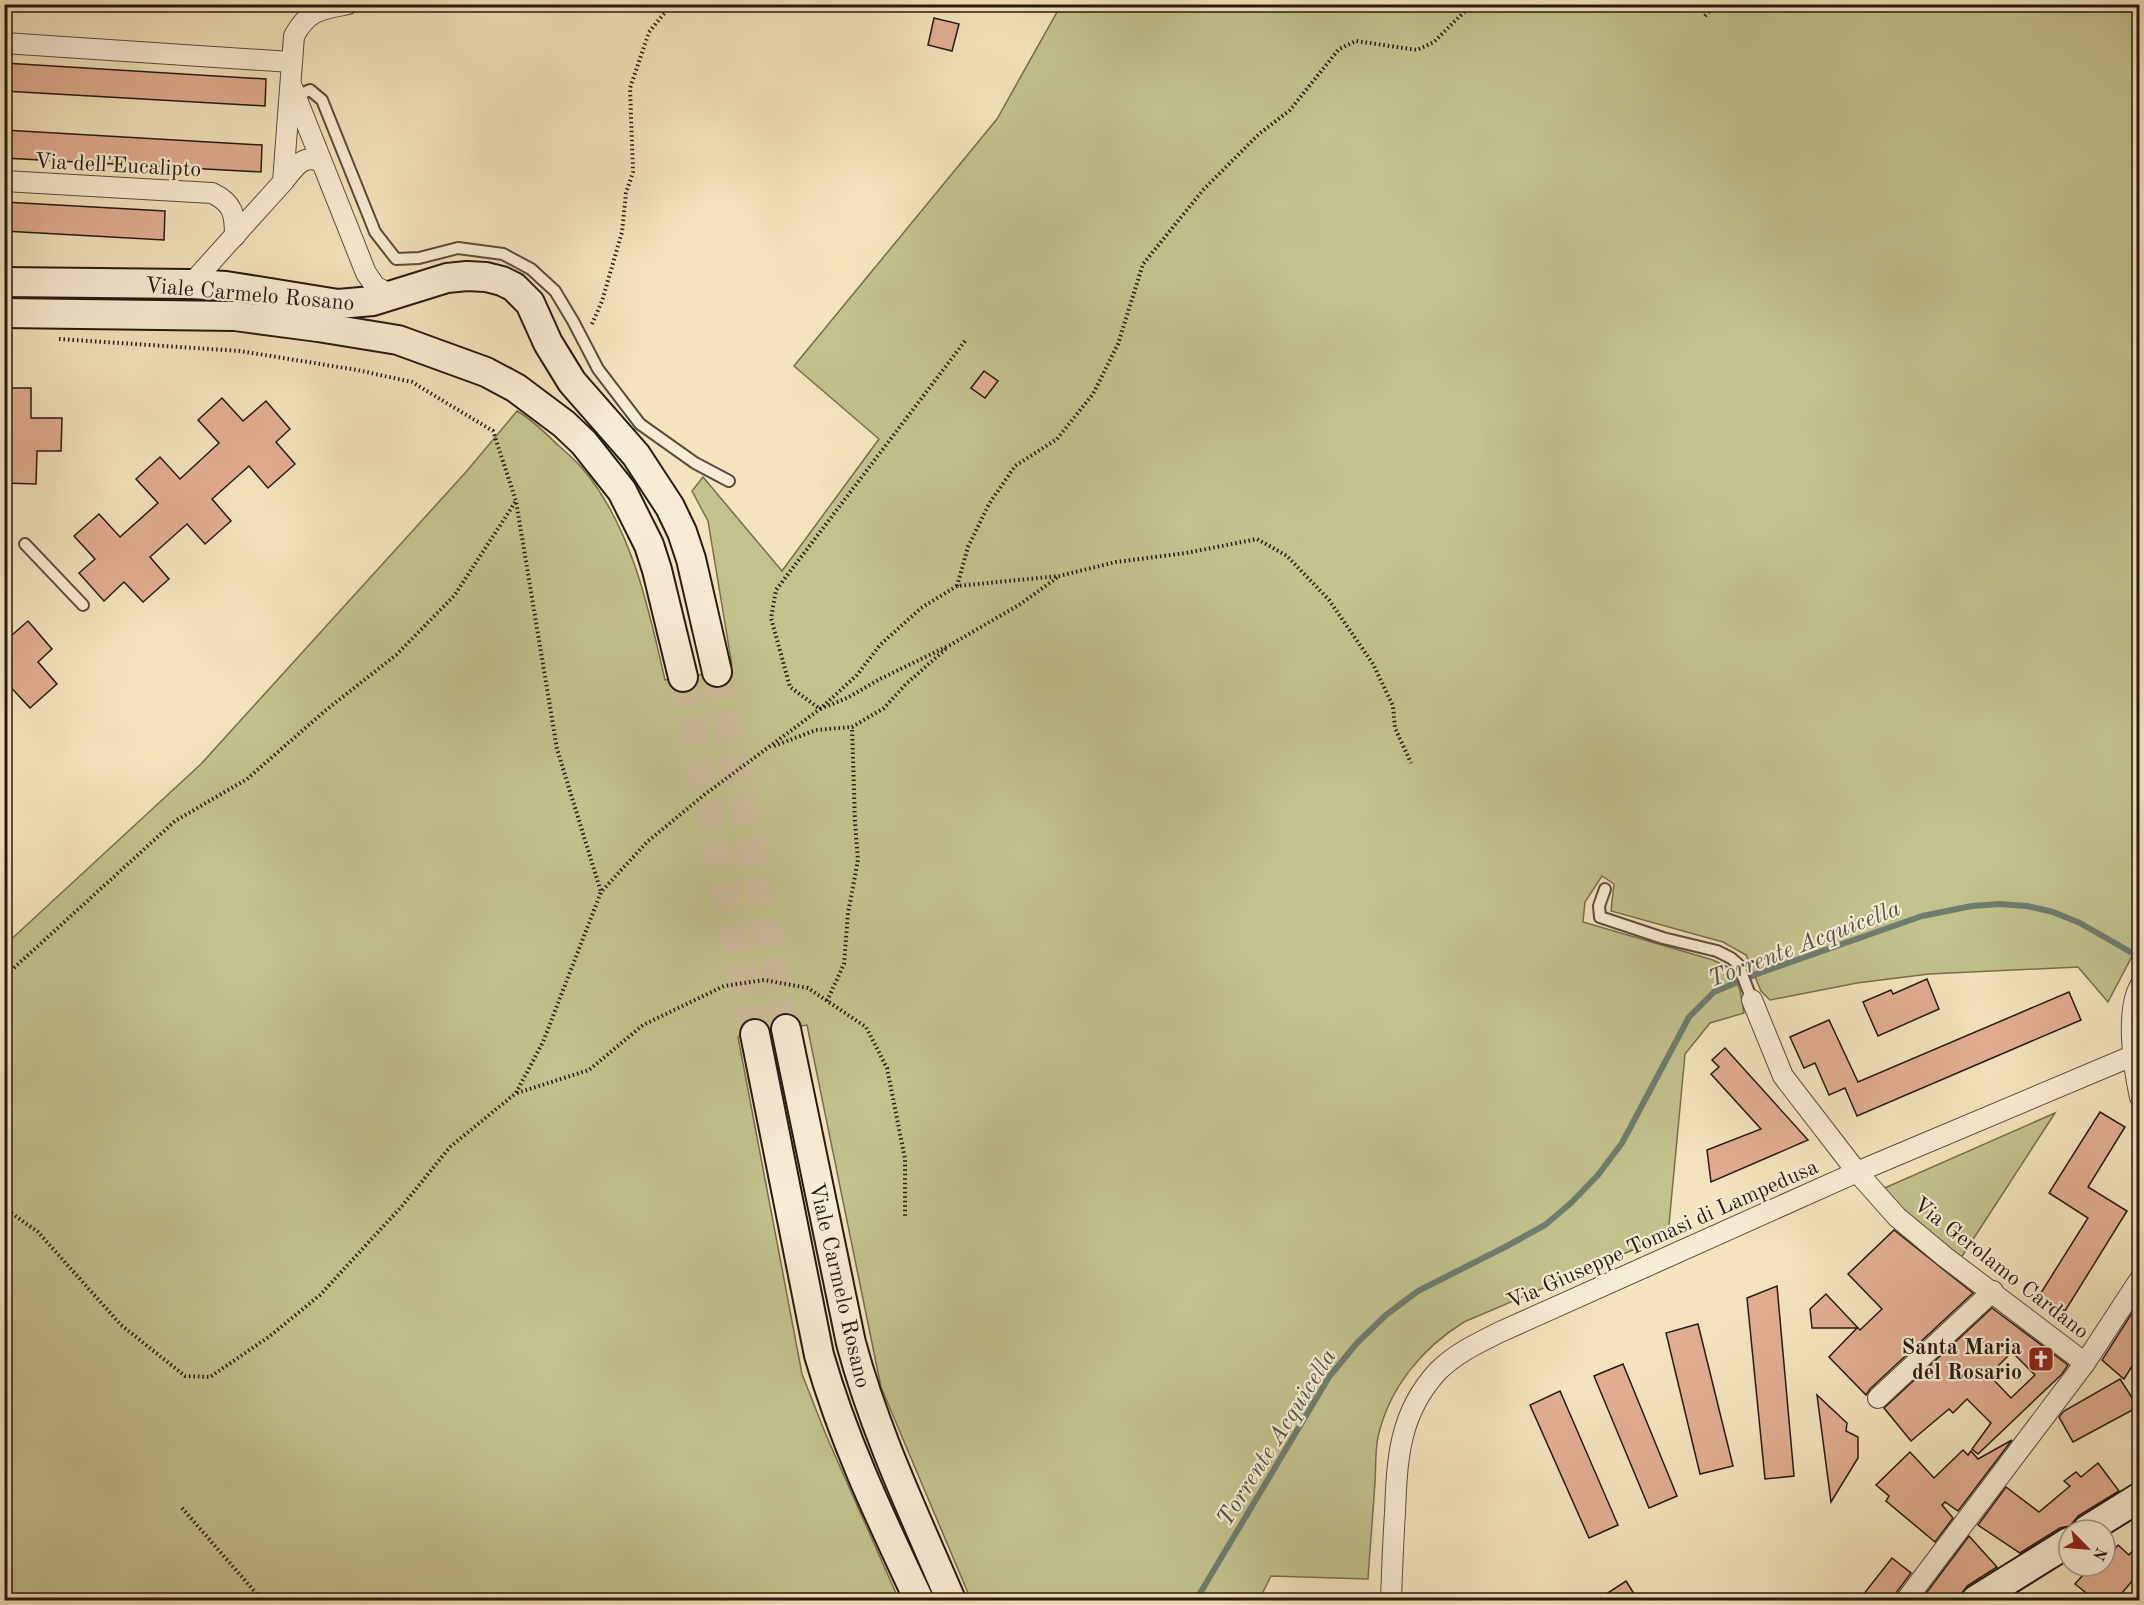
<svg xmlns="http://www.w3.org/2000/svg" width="2144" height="1605" font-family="'Old Standard TT',serif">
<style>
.green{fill:#c2c28d;stroke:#746e4e;stroke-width:1.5}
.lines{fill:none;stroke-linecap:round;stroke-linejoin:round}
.stream{stroke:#6d7d6f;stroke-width:6}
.building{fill:#e2ae92;stroke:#271a0f;stroke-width:1.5;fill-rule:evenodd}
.secondary-tunnel{stroke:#cbbc9a;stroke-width:28;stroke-dasharray:28 14;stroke-linecap:butt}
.service-casing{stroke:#5a4c3a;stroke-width:14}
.minor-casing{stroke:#5a4c3a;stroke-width:22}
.secondary-casing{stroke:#271a0f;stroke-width:32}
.path{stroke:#271a0f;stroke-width:4;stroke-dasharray:1.5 3;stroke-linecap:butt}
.service{stroke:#f8edd4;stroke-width:10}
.minor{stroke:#f8edd4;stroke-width:20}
.secondary{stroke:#f8edd4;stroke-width:28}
.labels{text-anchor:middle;stroke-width:4.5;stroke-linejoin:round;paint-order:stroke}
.street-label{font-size:22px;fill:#271a0f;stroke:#f8edd4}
.poi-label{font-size:22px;font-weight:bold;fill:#271a0f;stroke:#f8edd4;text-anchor:end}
.water-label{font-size:24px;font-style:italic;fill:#505447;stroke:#f8edd4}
</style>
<rect width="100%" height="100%" fill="#f4e4bd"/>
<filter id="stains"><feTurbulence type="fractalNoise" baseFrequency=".00333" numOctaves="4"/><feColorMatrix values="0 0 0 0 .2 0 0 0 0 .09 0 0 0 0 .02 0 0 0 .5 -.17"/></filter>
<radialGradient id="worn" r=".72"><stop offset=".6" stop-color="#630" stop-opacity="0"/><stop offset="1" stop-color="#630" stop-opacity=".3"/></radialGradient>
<g class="green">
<path d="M1061,5H2139L2140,941L2108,1002L2078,967L1929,974L1857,983L1770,1000L1761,991L1746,955L1723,942L1611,911L1614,884L1602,876L1585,902L1583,922L1713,960L1730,968L1740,990L1744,1013L1710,1023L1685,1054L1668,1235L1464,1322C1422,1348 1389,1388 1378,1437C1375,1451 1376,1468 1375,1482C1373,1514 1370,1547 1368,1579L1271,1576L1259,1600H971L881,1387L807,1025L738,1037L802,1374L826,1435L899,1600H5V945L201,764L466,472L517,411C533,420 545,433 559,446C567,453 575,460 582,468C631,525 649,609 665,680L717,672L732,666L708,521L692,491L703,477L782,571L879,439L794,366L997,119Z"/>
<polygon points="2055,1113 1961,1258 1906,1218 1880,1190"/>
</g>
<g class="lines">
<polyline class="stream" points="1196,1600 1329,1377 1357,1343 1386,1315 1418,1291 1507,1246 1545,1225 1571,1203 1598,1175 1622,1143 1689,1017 1714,992 1757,974 1922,916 1972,906 2000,904 2027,906 2053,912 2080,923 2134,954"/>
</g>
<g class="building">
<polygon points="934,18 959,24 952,51 928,45"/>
<polygon points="4,63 266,79 265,106 4,91"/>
<polygon points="4,130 262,145 261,172 4,158"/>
<polygon points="4,202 165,211 164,240 4,231"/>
<polygon points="984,371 998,381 985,398 971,388"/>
<polygon points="4,388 31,388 31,418 62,418 61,451 37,451 36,484 5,483"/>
<polygon points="222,398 243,421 266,401 290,429 276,442 295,464 268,488 249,466 212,499 231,521 205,544 187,524 150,557 169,579 143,602 124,582 104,601 79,573 95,559 74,536 99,514 120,537 158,503 136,479 160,457 180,479 219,443 198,420"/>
<polygon points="28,621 52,649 38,662 57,684 30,708 4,680 4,642"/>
<polygon points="1927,979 1939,1009 1878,1036 1863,1002 1891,990 1893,994"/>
<polygon points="2069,992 2081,1020 1857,1116 1845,1088 1829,1095 1815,1063 1804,1068 1790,1037 1829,1020 1858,1082"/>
<polygon points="1725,1048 1808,1140 1711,1182 1707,1150 1761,1129 1711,1074 1719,1067 1712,1060"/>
<polygon points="2100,1112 2125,1127 2088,1187 2127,1211 2065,1311 2039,1296 2088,1218 2049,1193"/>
<polygon points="1894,1230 1973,1293 1870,1389 1866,1395 1829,1357 1857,1328 1812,1328 1810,1309 1826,1294 1860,1330 1882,1309 1848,1274"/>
<polygon points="1777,1286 1794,1476 1765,1479 1747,1298"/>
<polygon points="2139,1302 2139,1355 2124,1379 2102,1360"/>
<path d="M1992,1308L2068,1365L2062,1374L1978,1454L1972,1449L1991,1423L1967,1399L1953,1413L1949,1409L1911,1441L1884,1408ZM2012,1352L2035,1375L2011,1398L1989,1375Z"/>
<polygon points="1698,1324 1733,1466 1700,1474 1666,1333"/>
<polygon points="1623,1364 1677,1496 1649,1508 1594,1376"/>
<polygon points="2120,1379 2138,1407 2073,1442 2059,1417 2064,1411"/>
<polygon points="1560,1391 1618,1525 1589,1538 1530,1405"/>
<polygon points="1817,1395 1847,1423 1846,1431 1858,1437 1858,1458 1831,1502"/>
<polygon points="2012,1440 1958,1511 1945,1502 1942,1505 1953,1518 1935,1542 1886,1501 1889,1496 1876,1485 1910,1452 1934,1478 1963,1450 1968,1455 1971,1451 1978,1459"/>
<polygon points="2098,1463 2119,1491 2078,1516 2070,1526 2060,1528 2020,1553 1978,1525 2006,1487 2039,1512 2070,1486 2064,1481 2076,1472 2081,1477"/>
<polygon points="1969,1536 1997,1567 1967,1586 1957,1600 1921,1600"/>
<polygon points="2139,1543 2139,1573 2116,1600 2095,1600 2075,1584 2091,1566 2105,1566 2105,1560 2118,1545 2129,1555"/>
<polygon points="1892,1558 1911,1573 1896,1593 1894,1600 1859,1600"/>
<polygon points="1626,1581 1638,1600 1597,1600"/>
</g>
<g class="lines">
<g class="secondary-tunnel">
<polyline points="717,672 786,1029"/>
<polyline points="683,677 755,1034"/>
</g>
<defs>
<g id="service">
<polyline points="296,96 310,90 322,100 375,232 396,259 419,258 458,248 503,254 531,269 555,291 573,321 598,369 640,424 695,463 729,481"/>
<polyline points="25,544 83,605"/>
<polyline points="1605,889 1599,906 1600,917 1663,938 1717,951 1731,958 1738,964 1752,1000"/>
</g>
<g id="minor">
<polyline points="4,43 291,62"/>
<polyline points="292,87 366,273 375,286 393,296"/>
<path d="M4,181L212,193C233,203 235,214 235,236"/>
<path d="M283,182C294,169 301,154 320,161"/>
<path d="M191,284L283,182L294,36C308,10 320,10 348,4"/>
<path d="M2140,986C2125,1011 2134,1070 2140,1097"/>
<polyline points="1752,1000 1783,1076 1857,1172 1897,1217 1945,1257 2085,1363"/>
<polyline points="1878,1398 1993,1291"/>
<path d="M1391,1600C1392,1571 1393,1542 1395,1513C1397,1459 1399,1413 1438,1371C1456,1353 1478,1343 1500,1332L1857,1172L2132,1056"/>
<polyline points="1906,1600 2085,1363 2140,1279"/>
</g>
<g id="secondary">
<polyline points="4,282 191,284 226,286 338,304 373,301 447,278 467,276 486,277 502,281 514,287 530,303 548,343 572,382 636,455 670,507 682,532 691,559 717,672"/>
<polyline points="4,313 235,316 318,327 398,340 486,372 516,388 564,424 584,443 622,491 649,545 657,570 683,677"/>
<path d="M786,1029L851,1343C875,1432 915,1516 951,1600"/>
<path d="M755,1034L819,1355C844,1442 881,1519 919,1600"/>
<polyline points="2087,1530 2140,1497"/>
<polyline points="1976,1600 2069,1542"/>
</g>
</defs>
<use href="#service" class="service-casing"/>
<use href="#minor" class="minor-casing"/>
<use href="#secondary" class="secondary-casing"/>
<g class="path">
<polyline points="1705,16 1715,4"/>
<polyline points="592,324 602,301 622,232 626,193 633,172 630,88 649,32 672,4"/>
<polyline points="59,339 240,351 357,370 412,382 493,431 516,501 557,749 601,892"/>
<polyline points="965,341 776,590 771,618 790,687 820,709 847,698 880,679 950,645 1019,605 1058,577"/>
<polyline points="957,586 968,547 989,504 1015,466 1057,439 1093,394 1118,344 1143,264 1204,189 1259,134 1290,110 1339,49 1356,41 1417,50 1434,42 1472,4"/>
<polyline points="774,746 816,730 852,727 884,708 906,684 947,648"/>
<polyline points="4,977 175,821 247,779 326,710 396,655 454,596 516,501"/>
<polyline points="827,1001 844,964 848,913 858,860 855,823 852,727"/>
<polyline points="517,1093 589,1070 643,1025 724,986 764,980 808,988 866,1027 887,1068 905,1159 905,1216"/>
<polyline points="4,1208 38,1232 121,1325 185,1376 210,1377 270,1336 320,1295 402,1206 450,1147 516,1093 543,1042 601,892 647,842 704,795 820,709 857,675 880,645 921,608 957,586 1059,576 1116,562 1186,553 1257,539 1287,556 1329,600 1373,664 1393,706 1395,728 1411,763"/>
<polyline points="182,1508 262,1600"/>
</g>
<use href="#service" class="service"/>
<use href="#minor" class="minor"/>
<use href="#secondary" class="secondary"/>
</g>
<defs>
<symbol id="church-square" viewBox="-11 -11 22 22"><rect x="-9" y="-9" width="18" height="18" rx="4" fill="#8f2418" stroke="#f8edd4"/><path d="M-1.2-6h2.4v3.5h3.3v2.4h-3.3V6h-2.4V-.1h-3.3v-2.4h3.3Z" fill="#fff"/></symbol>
</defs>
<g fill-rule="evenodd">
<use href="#church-square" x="2026" y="1344" width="30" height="30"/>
</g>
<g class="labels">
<g class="street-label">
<text transform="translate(118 164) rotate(3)" y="8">Via dell'Eucalipto</text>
<text transform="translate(250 293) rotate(5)" y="8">Viale Carmelo Rosano</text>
<text transform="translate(1662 1233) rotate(-24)" y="8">Via Giuseppe Tomasi di Lampedusa</text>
<text transform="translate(2002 1267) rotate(38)" y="8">Via Gerolamo Cardano</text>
<text transform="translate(841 1285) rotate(77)" y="8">Viale Carmelo Rosano</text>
</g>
<g class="poi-label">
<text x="2022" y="1354">Santa Maria<tspan x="2022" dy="25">del Rosario</tspan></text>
</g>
<g class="water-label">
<text transform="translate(1804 943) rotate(-21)" y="8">Torrente Acquicella</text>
<text transform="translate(1276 1437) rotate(-58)" y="8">Torrente Acquicella</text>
</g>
</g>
<rect width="2144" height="1605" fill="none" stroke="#f4e4bd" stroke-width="24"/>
<rect x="6" y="6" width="2132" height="1593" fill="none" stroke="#271a0f" stroke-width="3"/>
<rect x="12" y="12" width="2120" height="1581" fill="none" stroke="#271a0f" stroke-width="1.5"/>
<g transform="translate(2087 1548) rotate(115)"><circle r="28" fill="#f8edd4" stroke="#a49985" stroke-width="1.5"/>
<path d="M0-4.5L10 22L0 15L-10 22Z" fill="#8f2418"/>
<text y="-9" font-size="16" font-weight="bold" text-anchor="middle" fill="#271a0f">N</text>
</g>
<rect width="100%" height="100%" filter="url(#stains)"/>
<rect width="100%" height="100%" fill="url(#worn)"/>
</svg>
